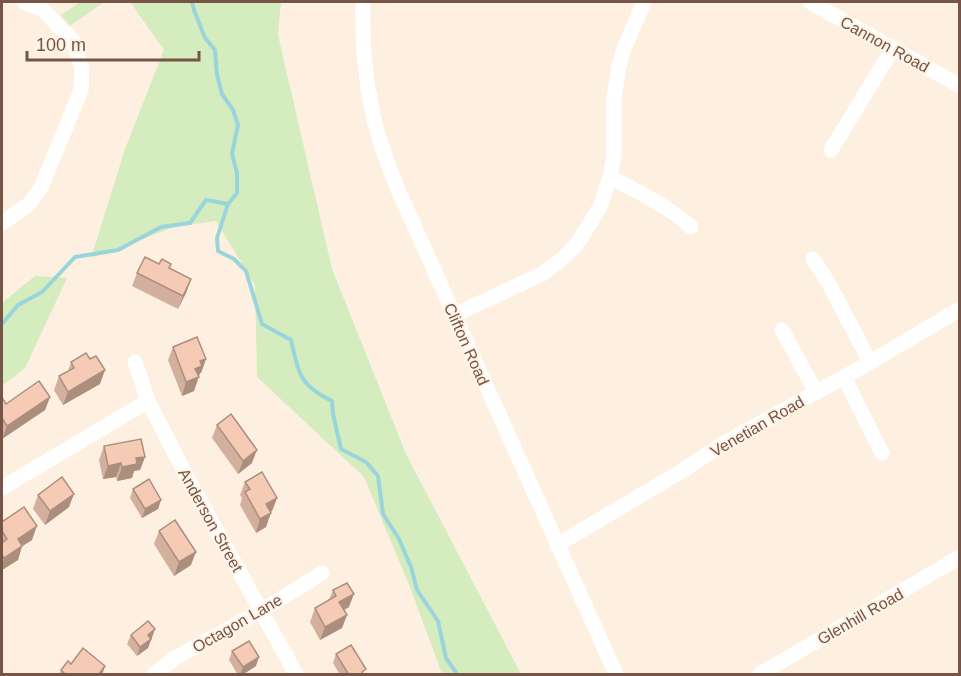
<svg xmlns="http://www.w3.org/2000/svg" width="961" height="676" font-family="Helvetica,sans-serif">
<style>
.green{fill:#d4ecbe}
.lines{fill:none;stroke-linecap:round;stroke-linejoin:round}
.stream{stroke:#99d5db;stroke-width:4}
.minor{stroke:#fff;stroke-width:15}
.wall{fill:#d3af9d}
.shaded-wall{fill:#ac8e7f}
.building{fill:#f5cbb6;stroke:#ac8e7f;stroke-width:1.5}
.labels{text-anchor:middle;stroke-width:4.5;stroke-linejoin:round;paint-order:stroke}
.street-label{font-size:16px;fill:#765446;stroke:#fff4e8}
</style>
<rect width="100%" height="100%" fill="#fef0e0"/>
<g class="green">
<polygon points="80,2 104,2 70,26 61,15"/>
<polygon points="130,2 281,2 278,35 332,269 406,454 521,674 442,674 410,587 364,477 257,377 255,285 216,221 174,227 91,258 125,149 164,50"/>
<polygon points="35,276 67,278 25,368 2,386 2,303"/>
</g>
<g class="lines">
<g class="stream">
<path d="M192,2L194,10L205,38L215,50L217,75L222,94L233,110L238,125L232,154L237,173V193L228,204L217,238L218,251L234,259L246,271L262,324L291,340C299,374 299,385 332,401L333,414L341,449L366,462L378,476L383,514L399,539L411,567L417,590L438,621L446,658L457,674"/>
<polyline points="2,324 18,305 42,292 75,257 118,250 161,227 190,223 206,200 228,204"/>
</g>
<g class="minor">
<path d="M363,2C362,38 364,73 372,109C377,137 388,163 398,190L616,674"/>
<polyline points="810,2 960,86"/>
<polyline points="831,150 893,48"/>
<path d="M610,177C638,192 668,206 691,227"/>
<polyline points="2,223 28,205 41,188 81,90 82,68 73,41 42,9 24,2"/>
<polyline points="813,259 828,282 870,362"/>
<polyline points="454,315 542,274 562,259 577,244 600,207 610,177 614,156 614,98 619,66 625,46 644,2"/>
<polyline points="782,330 816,392"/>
<polyline points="135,362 148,401 188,479 296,674"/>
<polyline points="844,377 882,453"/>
<polyline points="2,488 148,401"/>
<polyline points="557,545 682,471 724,443 864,366 960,309"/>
<polyline points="154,674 175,658 261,611 322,573"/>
<polyline points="760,674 960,557"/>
</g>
</g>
<g class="wall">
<polygon points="159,264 171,264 170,268 191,279 186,293 178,309 132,286 137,273"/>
<polygon points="173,347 206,359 201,373 200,373 194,391 182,396 168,360"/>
<polygon points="71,362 100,384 63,405 54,390 59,376 68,371"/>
<polygon points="50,397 45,410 2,439 2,400 6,404"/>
<polygon points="217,425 252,463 238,474 212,438"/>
<polygon points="104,446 145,457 140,470 134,471 132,478 117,481 116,477 103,479 99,460"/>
<polygon points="245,482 277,498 272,511 270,512 266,527 256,533 240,505 242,498 240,495"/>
<polygon points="133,489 161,500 158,509 142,518 130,498"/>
<polygon points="38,495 69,507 45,525 33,509"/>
<polygon points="2,522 32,540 22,546 18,560 2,570"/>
<polygon points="159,531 191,565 174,576 154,544"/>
<polygon points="333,590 349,607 344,610 347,615 342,628 320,640 310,622 315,608 329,600"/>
<polygon points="155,629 148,648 137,656 127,644 131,635"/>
<polygon points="232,651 256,666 242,675 238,675 229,660"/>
<polygon points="336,654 364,675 340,675 333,663"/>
<polygon points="71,664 105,666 102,675 59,675 61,670"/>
</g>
<g class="shaded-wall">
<polygon points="191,279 186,293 178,309 183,296"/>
<polygon points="206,359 201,373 200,373 194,391 182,396 186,382 195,369 200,361"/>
<polygon points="105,370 100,384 63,405 68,392"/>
<polygon points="50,397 45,410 2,439 7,426"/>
<polygon points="257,450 252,463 238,474 243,461"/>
<polygon points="145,457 140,470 134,471 132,478 117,481 122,467 136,458"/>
<polygon points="121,463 116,477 103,479 108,466"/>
<polygon points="74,494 69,507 45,525 50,511"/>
<polygon points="277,498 272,511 261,518 266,504"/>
<polygon points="161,500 158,509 142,518 145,509"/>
<polygon points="271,513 266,527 256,533 260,519"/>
<polygon points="37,526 32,540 18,549 22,546 18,560 2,570 2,566 4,558 18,539"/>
<polygon points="196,552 191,565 174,576 179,562"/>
<polygon points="354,594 349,607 335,615 339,602"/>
<polygon points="347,615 342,628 320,640 325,627"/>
<polygon points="155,629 148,648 137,656 140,647 148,635"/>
<polygon points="259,657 256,666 242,675 240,675 243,667"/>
<polygon points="105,666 102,675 98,675"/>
</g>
<g class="building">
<polygon points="145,257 159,264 162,259 171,264 169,268 191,279 183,296 137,273"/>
<polygon points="197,337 206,359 200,361 202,366 195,369 199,377 186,382 173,347"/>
<polygon points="86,353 90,359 96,356 105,370 68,392 59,376 74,368 71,362"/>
<polygon points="39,381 50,397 7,426 2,418 2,400 3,399 6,404"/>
<polygon points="231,414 257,450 243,461 217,425"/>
<polygon points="141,439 145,457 136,458 137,464 122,467 121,463 108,466 104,446"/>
<polygon points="262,472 277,498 266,504 271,513 260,519 245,492 250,489 245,482"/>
<polygon points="62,477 74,494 50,511 38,495"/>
<polygon points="149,479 161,500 145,509 133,489"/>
<polygon points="24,507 37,526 18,539 22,546 4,558 2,554 2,543 7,539 2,531 2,522"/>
<polygon points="175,520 196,552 179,562 159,531"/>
<polygon points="347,583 354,594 339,602 347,615 325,627 315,608 336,596 333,590"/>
<polygon points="148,621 155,629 148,635 151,639 140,647 131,635"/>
<polygon points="249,641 259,657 243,667 232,651"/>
<polygon points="351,645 366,669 362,672 363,675 349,675 336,654"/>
<polygon points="83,648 105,666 98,675 66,675 61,670 68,661 71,664"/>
</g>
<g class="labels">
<g class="street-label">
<text transform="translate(885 44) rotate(29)" y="6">Cannon Road</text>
<text transform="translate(467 344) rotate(66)" y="6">Clifton Road</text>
<text transform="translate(757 426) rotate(-30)" y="6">Venetian Road</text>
<text transform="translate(211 520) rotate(61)" y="6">Anderson Street</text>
<text transform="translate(860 616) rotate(-30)" y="6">Glenhill Road</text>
<text transform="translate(237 623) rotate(-30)" y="6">Octagon Lane</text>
</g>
</g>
<rect width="961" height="676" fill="none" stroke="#765446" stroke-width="6"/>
<path d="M27 51v9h172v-9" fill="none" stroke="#765446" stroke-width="3"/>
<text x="36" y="51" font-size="18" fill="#765446" stroke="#fff4e8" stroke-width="4.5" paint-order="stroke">100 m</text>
</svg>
